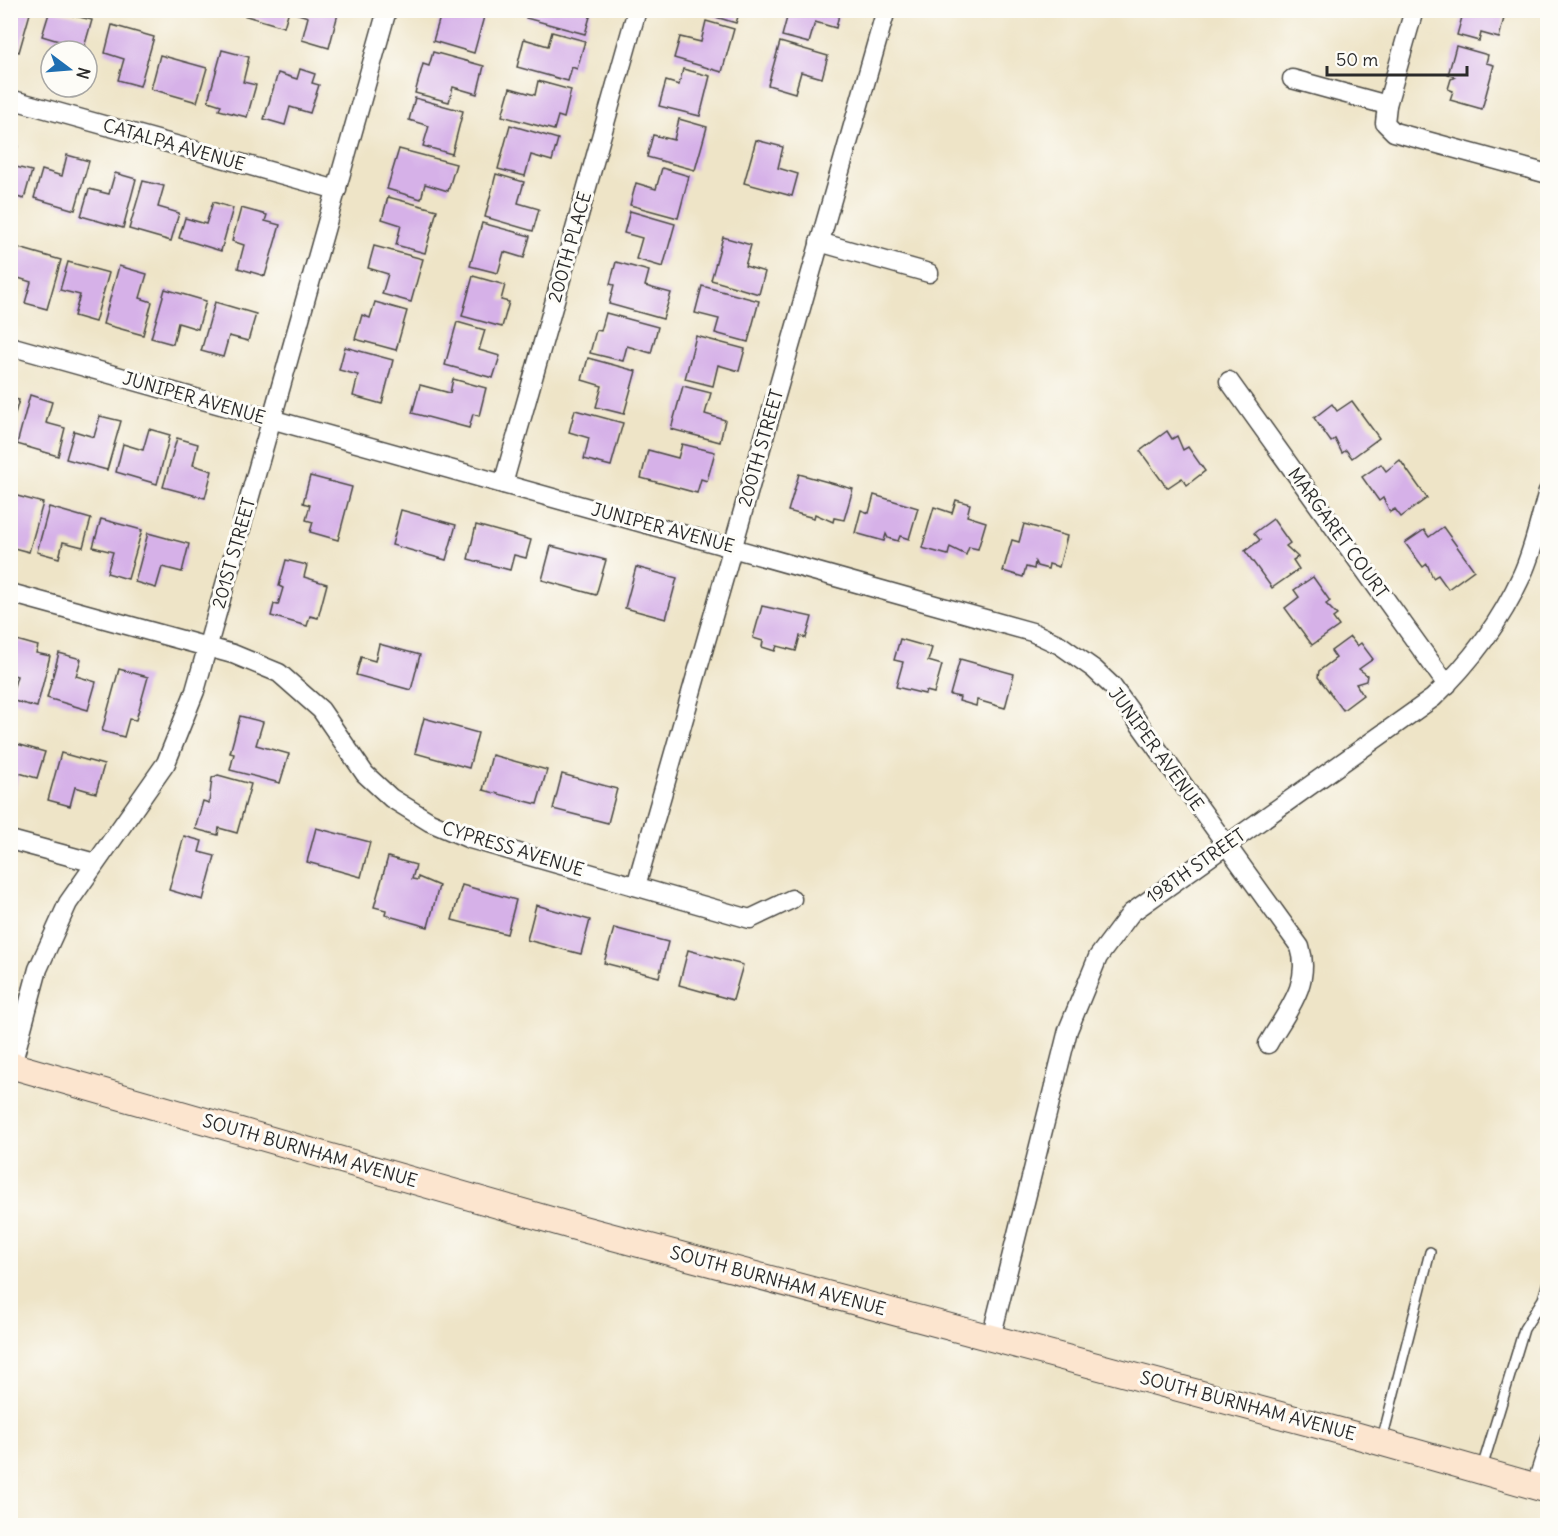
<svg xmlns="http://www.w3.org/2000/svg" width="1558" height="1536" font-family="Delius,sans-serif">
<style>
.building{fill:#d6b1e8}
.lines{fill:none;stroke-linecap:round;stroke-linejoin:round}
.lane-casing{stroke:#484742;stroke-width:12}
.street-casing{stroke:#484742;stroke-width:21}
.secondary-casing{stroke:#484742;stroke-width:28}
.lane{stroke:#fff;stroke-width:9}
.street{stroke:#fff;stroke-width:18}
.secondary{stroke:#fce5cf;stroke-width:26}
.labels{text-anchor:middle;stroke-width:6;stroke-linejoin:round;paint-order:stroke}
.street-label{font-size:18px;fill:#2b2b2b;stroke:#fdfcf7}
</style>
<rect width="100%" height="100%" fill="#fdfcf7"/>
<filter id="ink" filterUnits="userSpaceOnUse"><feTurbulence type="fractalNoise" baseFrequency=".0167" numOctaves="2"/><feDisplacementMap in="SourceGraphic" scale="12" xChannelSelector="R" yChannelSelector="G"/><feConvolveMatrix kernelMatrix="1 2 1 2 8 2 1 2 1" color-interpolation-filters="sRGB"/></filter>
<filter id="wash" filterUnits="userSpaceOnUse"><feTurbulence type="fractalNoise" baseFrequency=".008" numOctaves="4" result="noise"/><feDisplacementMap in="SourceGraphic" scale="24" xChannelSelector="R" yChannelSelector="G"/><feGaussianBlur stdDeviation="1.35" result="paint"/><feColorMatrix in="noise" values="0 0 0 0 0 0 0 0 0 0 0 0 0 0 0 0 0 1.4 0 .05"/><feComposite in="paint" operator="in"/></filter>
<g filter="url(#wash)">
<rect width="100%" height="100%" fill="#eee4c7"/>
<g id="blocks">
<g class="building">
<polygon points="10,10 31,10 19,52 10,49"/>
<polygon points="50,10 92,20 83,51 59,51 62,42 42,36"/>
<polygon points="245,10 289,10 284,27 243,15"/>
<polygon points="296,10 339,10 329,48 302,40 308,17 295,13"/>
<polygon points="451,10 485,13 474,53 433,41 440,17 449,20"/>
<polygon points="528,10 592,10 585,34 526,18"/>
<polygon points="710,10 740,10 736,23 709,15"/>
<polygon points="789,10 840,10 836,28 815,22 809,43 782,36"/>
<polygon points="1464,10 1506,10 1499,38 1481,33 1479,41 1457,35"/>
<polygon points="706,21 734,29 722,72 674,58 680,37 701,42"/>
<polygon points="112,25 154,37 140,86 118,80 124,59 105,53"/>
<polygon points="552,32 585,41 577,69 572,67 568,81 517,67 524,39 548,46"/>
<polygon points="780,42 828,56 822,78 801,72 795,93 768,85"/>
<polygon points="1456,46 1488,55 1486,63 1494,65 1482,109 1450,100 1453,91 1448,89 1451,79 1455,77 1448,75"/>
<polygon points="222,50 249,57 243,82 256,85 247,117 219,110 221,105 208,101"/>
<polygon points="433,52 484,66 477,94 453,87 449,102 415,93 423,64 429,66"/>
<polygon points="160,55 207,68 197,102 151,89"/>
<polygon points="300,69 315,74 312,83 319,85 310,113 290,107 285,125 264,119 278,73 297,79"/>
<polygon points="683,69 710,76 700,116 659,106 666,81 679,85"/>
<polygon points="538,81 571,90 564,118 558,116 554,130 502,116 510,88 535,95"/>
<polygon points="415,98 463,111 452,154 423,146 429,126 409,120"/>
<polygon points="679,119 707,127 695,170 647,157 653,135 674,140"/>
<polygon points="510,125 558,139 552,161 531,155 525,176 498,169"/>
<polygon points="756,140 783,147 778,168 798,174 792,196 744,183"/>
<polygon points="10,143 18,145 12,166 32,171 24,199 10,195"/>
<polygon points="399,149 456,164 448,191 425,184 421,199 387,189"/>
<polygon points="67,155 89,161 75,210 34,198 42,170 62,176"/>
<polygon points="662,168 689,176 678,218 630,205 636,183 656,189"/>
<polygon points="115,173 136,179 123,228 81,216 89,189 109,194"/>
<polygon points="496,174 524,182 518,203 539,209 533,231 485,217"/>
<polygon points="143,181 164,186 158,207 179,213 171,241 129,229"/>
<polygon points="388,197 437,210 425,253 396,245 401,225 382,219"/>
<polygon points="213,202 233,208 221,251 179,238 185,218 206,224"/>
<polygon points="241,208 267,215 265,221 280,225 265,276 238,268 244,245 232,241"/>
<polygon points="630,211 675,224 663,267 636,259 642,238 624,233"/>
<polygon points="482,223 530,236 524,258 504,252 498,273 470,266"/>
<polygon points="723,237 751,245 745,266 765,272 759,294 711,280"/>
<polygon points="374,246 423,259 411,302 382,294 388,274 368,268"/>
<polygon points="19,248 61,260 47,309 25,303 31,282 12,276"/>
<polygon points="68,262 109,273 95,322 74,316 80,295 60,290"/>
<polygon points="616,262 649,271 645,286 671,293 663,319 609,304 614,285 610,284"/>
<polygon points="119,266 147,274 140,298 152,302 143,335 103,324"/>
<polygon points="473,276 505,285 501,300 509,302 502,327 462,316"/>
<polygon points="702,286 759,301 748,342 715,333 719,319 695,313"/>
<polygon points="165,289 206,301 198,329 178,323 173,344 151,338"/>
<polygon points="215,302 256,314 248,341 229,336 223,357 201,351"/>
<polygon points="375,302 407,311 396,350 355,339 362,315 370,318"/>
<polygon points="606,313 658,327 651,353 627,346 623,361 590,353 596,330 601,331"/>
<polygon points="457,322 485,330 479,350 500,356 493,378 445,365"/>
<polygon points="696,336 745,349 739,371 718,365 713,386 685,379"/>
<polygon points="345,347 393,360 382,404 353,396 358,375 339,370"/>
<polygon points="588,358 636,371 624,414 596,407 602,386 582,380"/>
<polygon points="453,379 486,388 479,416 473,414 469,428 412,413 420,385 450,393"/>
<polygon points="683,386 711,393 705,414 725,420 720,442 671,429"/>
<polygon points="30,395 52,402 46,423 65,428 58,456 17,444"/>
<polygon points="10,398 19,400 11,427 10,426"/>
<polygon points="1352,401 1379,438 1352,458 1346,450 1342,453 1335,439 1331,442 1314,418 1332,404 1337,411"/>
<polygon points="575,410 623,423 611,466 584,459 589,438 569,432"/>
<polygon points="100,416 121,421 107,470 66,459 74,431 94,437"/>
<polygon points="149,429 170,435 157,484 116,472 123,444 143,450"/>
<polygon points="1167,431 1172,439 1177,436 1183,450 1188,447 1205,471 1187,485 1182,478 1167,488 1140,451"/>
<polygon points="177,438 198,444 193,465 212,471 205,498 163,487"/>
<polygon points="682,444 715,452 707,481 701,479 697,493 641,478 648,450 678,458"/>
<polygon points="1400,460 1427,498 1401,517 1395,509 1390,512 1383,498 1379,501 1362,477 1381,464 1386,471"/>
<polygon points="799,474 853,489 844,520 834,518 833,522 815,514 814,518 788,511"/>
<polygon points="310,476 352,487 338,540 310,532 313,522 306,520 310,505 303,503"/>
<polygon points="10,494 43,503 29,552 10,547 14,525 10,524"/>
<polygon points="874,495 918,508 909,539 900,536 898,541 888,538 886,534 884,541 855,533 861,510 869,513"/>
<polygon points="956,500 970,504 967,516 986,522 978,549 969,547 966,555 950,547 948,555 922,548 934,507 952,513"/>
<polygon points="49,507 91,519 83,547 63,542 59,558 37,552"/>
<polygon points="401,510 456,525 446,560 392,545"/>
<polygon points="101,519 142,530 128,579 107,573 113,552 93,547"/>
<polygon points="1273,519 1290,543 1286,546 1298,557 1293,560 1299,569 1272,588 1245,551 1260,540 1254,533"/>
<polygon points="1024,524 1067,536 1059,567 1049,564 1048,569 1037,566 1035,562 1034,569 1026,567 1023,577 1003,571 1012,540 1019,542"/>
<polygon points="476,525 531,540 526,558 514,555 510,570 468,559"/>
<polygon points="1443,527 1474,570 1448,589 1438,575 1433,578 1427,564 1423,567 1405,543 1424,530 1429,537"/>
<polygon points="148,533 189,544 182,572 162,567 156,588 135,582"/>
<polygon points="551,546 606,560 596,595 542,580"/>
<polygon points="286,560 307,565 304,577 327,584 318,618 310,616 307,626 271,616 274,604 278,605 283,588 279,586"/>
<polygon points="636,567 677,578 666,619 625,608"/>
<polygon points="1313,577 1330,601 1326,604 1337,615 1333,618 1339,626 1312,645 1285,608 1299,597 1294,590"/>
<polygon points="762,606 812,617 806,638 800,636 796,651 777,646 775,651 762,647 763,641 753,638"/>
<polygon points="1350,637 1357,646 1361,643 1373,659 1359,669 1367,675 1366,681 1356,684 1363,695 1343,710 1318,677 1319,671 1336,658 1331,651"/>
<polygon points="13,639 38,646 36,653 50,656 37,707 10,700 17,676 10,674"/>
<polygon points="900,639 932,648 928,661 942,665 934,693 926,691 925,694 896,687 903,662 894,660"/>
<polygon points="379,644 420,655 411,690 356,675 361,657 375,661"/>
<polygon points="59,653 81,659 76,676 96,682 88,710 47,698"/>
<polygon points="960,659 1014,674 1005,708 977,700 976,706 959,701 960,697 950,695"/>
<polygon points="119,669 148,677 136,720 129,719 124,737 102,731"/>
<polygon points="240,716 263,722 256,745 289,754 280,783 230,770 234,754 230,753"/>
<polygon points="424,718 478,733 469,768 415,753"/>
<polygon points="10,742 45,752 37,778 19,773 15,791 10,790"/>
<polygon points="61,753 104,765 96,793 75,787 70,806 48,800"/>
<polygon points="492,755 547,770 537,804 483,790"/>
<polygon points="562,774 617,789 608,823 553,809"/>
<polygon points="218,775 251,784 237,833 219,828 218,835 195,829 203,801 209,803 212,778"/>
<polygon points="316,828 370,842 361,877 307,862"/>
<polygon points="184,836 202,841 199,852 215,856 203,900 169,890"/>
<polygon points="388,857 416,865 412,879 418,880 418,877 439,886 428,927 385,915 386,910 374,907"/>
<polygon points="462,885 516,900 507,934 452,920"/>
<polygon points="536,905 590,920 581,954 527,940"/>
<polygon points="614,928 668,942 659,977 604,963"/>
<polygon points="688,950 743,965 733,1000 679,985"/>
</g>
</g>
</g>
<g filter="url(#ink)">
<use href="#blocks" fill-opacity="0" stroke="#484742" stroke-width="1.5"/>
<g class="lines">
<defs>
<g id="lane">
<polyline points="1536,1310 1548,1313"/>
<polyline points="1382,1440 1430,1252"/>
<polyline points="1482,1468 1524,1329 1543,1299 1548,1282"/>
<polyline points="1532,1483 1548,1434"/>
</g>
<g id="street">
<polyline points="1414,10 1387,105 1385,123 1394,132 1548,174"/>
<polyline points="1292,79 1387,105"/>
<polyline points="10,99 337,190"/>
<polyline points="819,242 929,273"/>
<path d="M10,346L1032,632L1060,645L1094,669L1112,686L1300,947C1312,984 1286,1012 1268,1044"/>
<polyline points="1229,381 1447,685"/>
<polyline points="503,484 637,10"/>
<polyline points="10,593 233,654 279,673 321,710 365,774 391,798 430,822 470,839 750,919 792,899"/>
<polyline points="10,840 95,863"/>
<polyline points="636,886 886,10"/>
<polyline points="12,1065 38,969 68,903 166,763 195,691 387,10"/>
<path d="M991,1338L1068,1030L1098,957L1131,913L1433,698C1470,663 1501,621 1522,575C1534,549 1540,519 1548,491"/>
</g>
<polyline id="secondary" points="10,1065 568,1225 1355,1435 1548,1490"/>
</defs>
<use href="#lane" class="lane-casing"/>
<use href="#street" class="street-casing"/>
<use href="#secondary" class="secondary-casing"/>
<use href="#lane" class="lane"/>
<use href="#street" class="street"/>
<use href="#secondary" class="secondary"/>
</g>
</g>
<g class="labels">
<g class="street-label">
<text transform="translate(174 145) rotate(16)" y="6">CATALPA AVENUE</text>
<text transform="translate(570 247) rotate(-74)" y="6">200TH PLACE</text>
<text transform="translate(194 398) rotate(16)" y="6">JUNIPER AVENUE</text>
<text transform="translate(761 448) rotate(-74)" y="6">200TH STREET</text>
<text transform="translate(663 528) rotate(15)" y="6">JUNIPER AVENUE</text>
<text transform="translate(1338 533) rotate(54)" y="6">MARGARET COURT</text>
<text transform="translate(234 553) rotate(-74)" y="6">201ST STREET</text>
<text transform="translate(1156 749) rotate(54)" y="6">JUNIPER AVENUE</text>
<text transform="translate(513 849) rotate(17)" y="6">CYPRESS AVENUE</text>
<text transform="translate(1196 866) rotate(-35)" y="6">198TH STREET</text>
<text transform="translate(310 1151) rotate(16)" y="6">SOUTH BURNHAM AVENUE</text>
<text transform="translate(778 1281) rotate(15)" y="6">SOUTH BURNHAM AVENUE</text>
<text transform="translate(1248 1406) rotate(15)" y="6">SOUTH BURNHAM AVENUE</text>
</g>
</g>
<rect width="1558" height="1536" fill="none" stroke="#fdfcf7" stroke-width="36"/>
<g transform="translate(69 69) rotate(106)"><circle r="28" fill="#fdfcf7" stroke="#a9a8a5" stroke-width="1.5"/>
<path d="M0-4.5L10 22L0 15L-10 22Z" fill="#1f6fb2"/>
<text y="-9" font-size="16" font-weight="bold" text-anchor="middle" fill="#2b2b2b">N</text>
</g>
<path d="M1327 66v9h140v-9" fill="none" stroke="#2b2b2b" stroke-width="3"/>
<text x="1336" y="66" font-size="18" fill="#2b2b2b" stroke="#fdfcf7" stroke-width="4.5" paint-order="stroke">50 m</text>
</svg>
